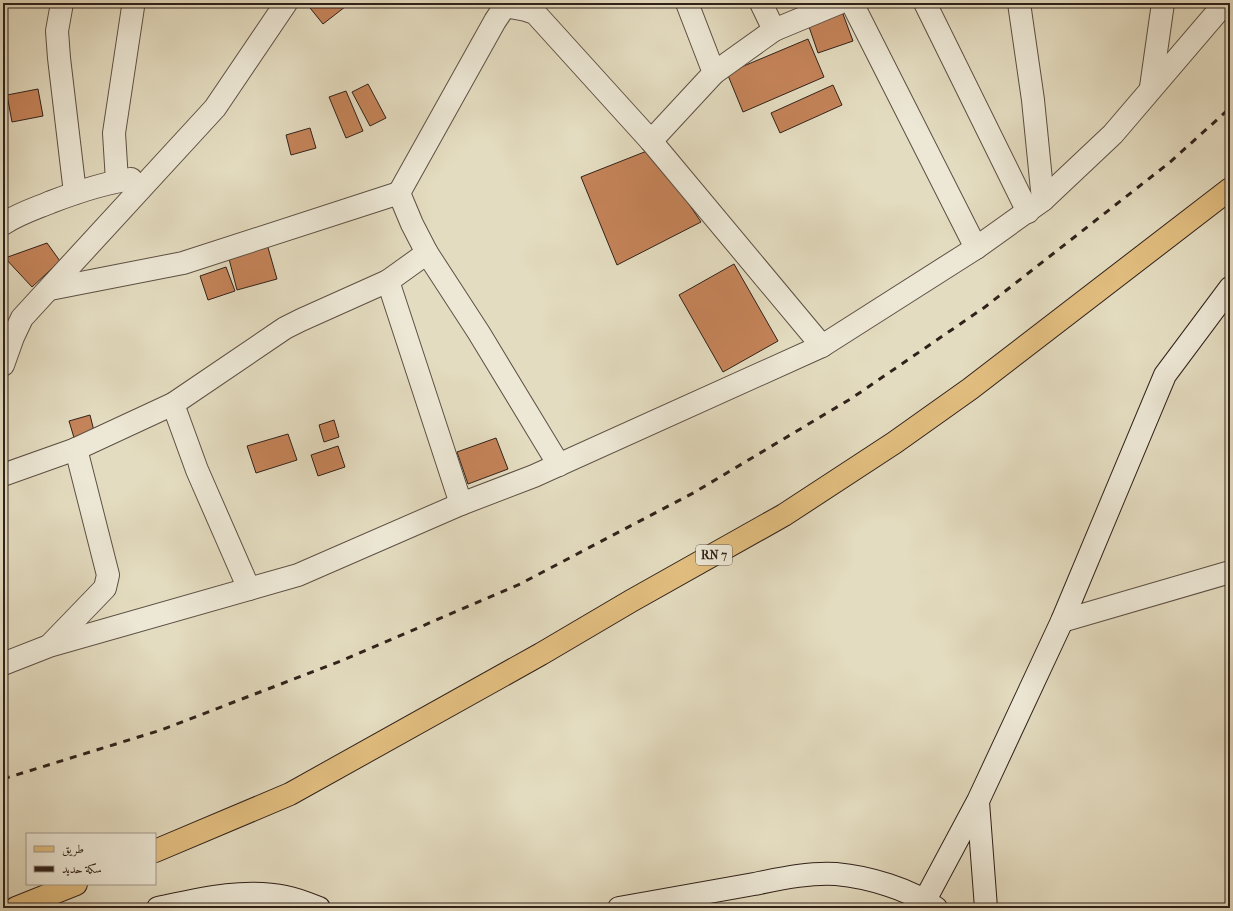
<svg xmlns="http://www.w3.org/2000/svg" width="1233" height="911" font-family="'IM FELL French Canon',Amiri,serif">
<style>
.building{fill:#c58359;stroke:#30211a}
.lines{fill:none;stroke-linecap:round;stroke-linejoin:round}
.street-casing{stroke:#5d5044;stroke-width:24}
.secondary-casing{stroke:#30211a;stroke-width:24}
.primary-casing{stroke:#30211a;stroke-width:24}
.street{stroke:#ede8d6;stroke-width:22}
.secondary{stroke:#ede8d6;stroke-width:22}
.primary{stroke:#e2be80;stroke-width:22}
.rail{stroke:#30211a;stroke-width:3;stroke-dasharray:7 7;stroke-linecap:butt}
.labels{text-anchor:middle;stroke-width:4;stroke-linejoin:round;paint-order:stroke}
.shield{fill:#ede8d6;stroke:#695d52;stroke-width:1}
.shield-label{font-size:12px;font-weight:bold;fill:#30211a}
</style>
<rect width="100%" height="100%" fill="#e4dcc0"/>
<filter id="stains"><feTurbulence type="fractalNoise" baseFrequency=".005" numOctaves="4"/><feColorMatrix values="0 0 0 0 .2 0 0 0 0 .09 0 0 0 0 .02 0 0 0 .5 -.17"/></filter>
<radialGradient id="worn" r=".72"><stop offset=".6" stop-color="#630" stop-opacity="0"/><stop offset="1" stop-color="#630" stop-opacity=".3"/></radialGradient>
<g class="building">
<polygon points="306,3 350,3 323,24"/>
<polygon points="840,6 853,41 818,53 806,18"/>
<polygon points="808,39 824,77 743,112 727,73"/>
<polygon points="368,84 386,118 370,126 352,92"/>
<polygon points="833,85 842,105 780,133 771,113"/>
<polygon points="38,89 43,116 12,122 7,95"/>
<polygon points="346,91 363,131 346,138 329,97"/>
<polygon points="310,128 316,148 291,155 286,135"/>
<polygon points="652,149 701,222 617,265 581,177"/>
<polygon points="47,243 60,261 32,287 5,258"/>
<polygon points="267,244 277,279 237,290 228,255"/>
<polygon points="734,264 778,341 723,372 679,295"/>
<polygon points="226,267 235,291 208,300 200,276"/>
<polygon points="90,415 95,435 75,441 69,421"/>
<polygon points="334,420 339,437 324,442 319,425"/>
<polygon points="288,434 297,460 256,473 247,446"/>
<polygon points="496,438 508,469 468,484 457,452"/>
<polygon points="338,446 345,467 318,476 311,455"/>
</g>
<g class="lines">
<defs>
<g id="street">
<polyline points="62,3 57,31 59,58 75,193"/>
<polyline points="761,3 774,30"/>
<polyline points="852,3 976,248"/>
<polyline points="925,3 1028,212"/>
<polyline points="1019,3 1033,100 1043,200"/>
<polyline points="714,73 774,30 839,3"/>
<polyline points="1151,87 1163,3"/>
<polyline points="651,141 714,73 687,3"/>
<polyline points="117,181 114,133 133,7"/>
<path d="M3,224C18,214 34,209 51,202C77,192 104,183 131,179"/>
<polyline points="427,253 388,281 461,504"/>
<polyline points="50,289 183,263 399,193"/>
<polyline points="3,365 13,337 22,318 215,108 286,3"/>
<polyline points="173,404 197,470 249,589"/>
<polyline points="559,465 479,333 427,253 412,224 399,193 495,21 505,6 526,10 535,13 651,141 822,346"/>
<polyline points="3,475 76,449 173,404 285,328 301,320 388,281"/>
<polyline points="1062,621 1230,572"/>
<polyline points="50,645 105,588 108,575 76,449"/>
<polyline points="3,664 49,646 298,575 461,504 534,476 822,346 976,248 1043,200 1113,134 1225,3"/>
</g>
<g id="secondary">
<polyline points="978,802 986,908"/>
<polyline points="925,900 978,801 1062,621 1165,375 1230,288"/>
<path d="M158,908C200,899 243,888 286,897C297,899 309,904 319,908"/>
<path d="M619,908C664,900 709,892 754,884C779,879 811,872 836,874C869,877 909,889 936,908"/>
</g>
<g id="primary">
<polyline points="155,851 290,794 541,654 631,601 784,515 894,443 970,389 1230,189"/>
<polyline points="16,908 76,884"/>
</g>
</defs>
<use href="#street" class="street-casing"/>
<use href="#secondary" class="secondary-casing"/>
<use href="#primary" class="primary-casing"/>
<use href="#street" class="street"/>
<use href="#secondary" class="secondary"/>
<use href="#primary" class="primary"/>
<polyline class="rail" points="3,779 161,730 341,661 520,584 695,492 852,398 985,307 1169,163 1230,108"/>
</g>
<g class="labels">
<rect class="shield" x="696" y="545" width="36" height="20" rx="3"/>
<g class="shield-label">
<text x="714" y="559">RN 7</text>
</g>
</g>
<rect width="1233" height="911" fill="none" stroke="#e4dcc0" stroke-width="16"/>
<rect x="4" y="4" width="1225" height="903" fill="none" stroke="#30211a" stroke-width="2"/>
<rect x="8" y="8" width="1217" height="895" fill="none" stroke="#30211a"/>
<rect x="26" y="833" width="130" height="52" fill="#ede8d6" stroke="#a1988b"/>
<rect x="34" y="846" width="20" height="6" fill="#e2be80" stroke="#a1988b"/>
<text x="62" y="853" font-size="12" fill="#30211a">طريق</text>
<rect x="34" y="866" width="20" height="6" fill="#30211a" stroke="#a1988b"/>
<text x="62" y="873" font-size="12" fill="#30211a">سكة حديد</text>
<rect width="100%" height="100%" filter="url(#stains)"/>
<rect width="100%" height="100%" fill="url(#worn)"/>
</svg>
